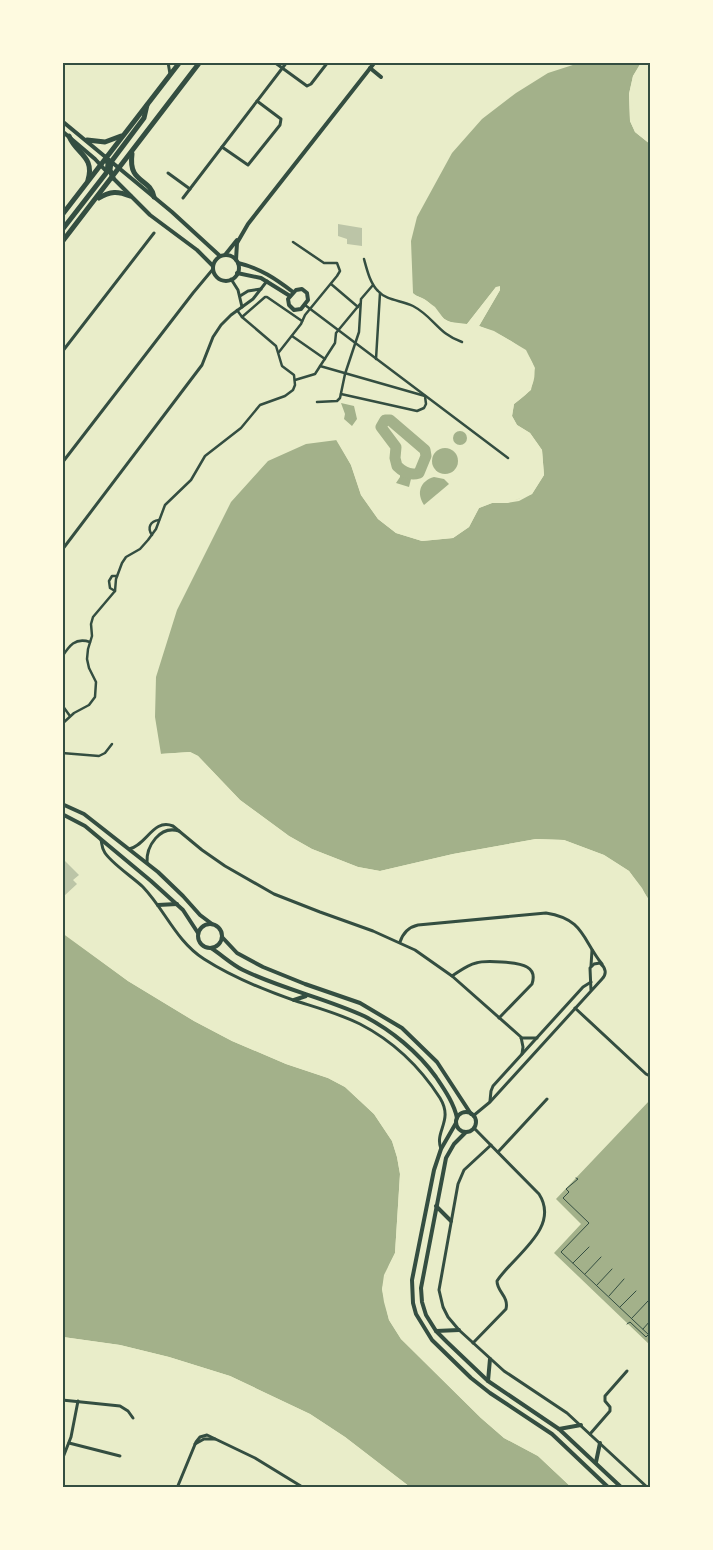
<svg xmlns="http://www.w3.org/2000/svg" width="713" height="1550" font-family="'Golos Text',sans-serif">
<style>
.water{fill:#a3b18a}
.pier{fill:#e9edc9}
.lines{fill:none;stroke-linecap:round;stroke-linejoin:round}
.river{stroke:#a3b18a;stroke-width:11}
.building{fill:#bcc5a7}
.path{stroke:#344e41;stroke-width:1}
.pedestrian{stroke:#344e41;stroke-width:2.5}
.minor{stroke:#344e41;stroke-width:3}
.tertiary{stroke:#344e41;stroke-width:4}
.primary{stroke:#344e41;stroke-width:5}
.neatline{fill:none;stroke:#344e41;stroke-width:2}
</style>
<rect width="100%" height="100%" fill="#e9edc9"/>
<g class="water">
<path d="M628,62L640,64L633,76L629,94L630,121L635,132L650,144V901L629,871L604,855L564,840L536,839L453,854L380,871L358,867L312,849L289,836L240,800L198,756L190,752L161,754L155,717L156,677L177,610L231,502L268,461L306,444L337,440L351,465L361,495L378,519L396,533L422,541L453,538L469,527L479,508L492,503H507L532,494L544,475L542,450L530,433L517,425L512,416L514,404C519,400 528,394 531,388C547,354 505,336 479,326L500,290L496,287L467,324C462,324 456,324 451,322C441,320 435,307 427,301C422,297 417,297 413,293L411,241L417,217L452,153L482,119L516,93L548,73L579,63Z"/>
<polygon points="341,403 354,406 357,419 352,426 344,419 345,414"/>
<circle cx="460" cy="438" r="7"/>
<circle cx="445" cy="461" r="13"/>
<polygon points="400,470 407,473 415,474 411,479 409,487 396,483 400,477"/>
<path d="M434,477L444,479L449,484L424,505C416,493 420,481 434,477Z"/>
<polygon points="62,933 128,981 194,1021 232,1041 286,1064 328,1078 345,1087 374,1114 392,1141 397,1157 400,1174 395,1253 389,1265 382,1289 389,1320 401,1339 481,1418 504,1438 538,1456 571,1487 410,1487 345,1437 310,1414 230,1376 169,1357 120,1345 63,1337"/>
<polygon points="650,1100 650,1345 554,1253 581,1224 556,1199"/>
</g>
<g class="pier">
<polygon points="642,62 642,66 635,77 632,95 633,120 637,130 650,141 650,144 635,132 630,121 629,94 633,76"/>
<polygon points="500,286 500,290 479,326 494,331 526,350 535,368 531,390 514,404 512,416 517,425 530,433 542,450 544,475 532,494 519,501 507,503 492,503 479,508 469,527 453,538 422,541 396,533 378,519 361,495 351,465 335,438 339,438 344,446 353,464 364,494 380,517 397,530 423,538 452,536 467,525 478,506 491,501 507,501 518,499 531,492 542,474 540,451 528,435 516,427 510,417 512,403 528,388 533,369 524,352 493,334 477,327 498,289 467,327 450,325 442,321 433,309 423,301 417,299 410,293 424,299 435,307 444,319 450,322 467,324 496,287"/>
<polygon points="190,752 198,756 240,800 289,836 312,849 358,867 380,871 453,854 536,839 564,840 604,855 629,871 642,888 650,903 627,873 602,857 564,842 536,841 453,856 380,873 357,869 311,851 287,838 238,802 197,758 190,755 162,757 159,754"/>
<polygon points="62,930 129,979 195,1019 233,1038 287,1062 328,1076 346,1085 376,1113 394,1140 400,1157 402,1174 397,1253 386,1276 385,1289 386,1301 392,1318 403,1338 483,1416 505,1436 539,1454 574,1488 571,1487 538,1456 504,1438 481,1418 401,1339 389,1320 384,1302 382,1289 384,1275 395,1253 400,1174 397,1157 392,1141 374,1114 345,1087 328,1078 286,1064 232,1041 194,1021 128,981 63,933"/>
<polygon points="63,1337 120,1345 169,1357 230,1376 310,1414 345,1437 410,1487 406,1488 344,1439 308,1417 229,1378 168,1359 120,1348 62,1340"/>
</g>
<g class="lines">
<path class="river" d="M385,420H390L425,450L426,456L419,473C410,476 403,472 397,466L395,458L396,447L381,427Z"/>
</g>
<g class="building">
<polygon points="338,224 362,228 362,246 347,244 347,239 338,236"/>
<polygon points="62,858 79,875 73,880 77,884 64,896 62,894"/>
</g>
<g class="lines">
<g class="path">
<polyline points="576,1178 578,1179 566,1189 569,1192 563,1198 589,1223 561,1252 650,1336"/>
<polyline points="573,1263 589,1247"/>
<polyline points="585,1274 601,1257"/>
<polyline points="597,1285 612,1269"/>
<polyline points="609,1296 624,1279"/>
<polyline points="620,1307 636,1291"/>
<polyline points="632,1318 648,1301"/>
<polyline points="627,1324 630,1322 646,1337 648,1335"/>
<polyline points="643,1329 650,1321"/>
</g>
<g class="pedestrian">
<polyline points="421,62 421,63"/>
<path d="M364,259C367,270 370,283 378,291C387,301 401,300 413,306C434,317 438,334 462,342"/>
<polyline points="331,284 358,307"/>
<polyline points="305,305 508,458"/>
<polyline points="242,317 265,297 267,297 302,321"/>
<polyline points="292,336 325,359"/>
<polyline points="279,352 301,324 305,315 337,276 340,271 337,263 324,263 293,242"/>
<polyline points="376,359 380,293"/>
<polyline points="320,366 425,396 426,404 424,408 417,411 341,394"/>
<polyline points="295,380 315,374 335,343 336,333 360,304"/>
<polyline points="317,402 337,401 340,398 345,374 359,332 361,299 373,285"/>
<path d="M152,535C147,528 150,521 159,520"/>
<polyline points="115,591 110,588 109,581 112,576 117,576"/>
<path d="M62,657C69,646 75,637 90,642"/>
<polyline points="62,705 70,716"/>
<polyline points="62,724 74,713 89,705 95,697 96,682 89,668 87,659 88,649 92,636 91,624 93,617 115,591 116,579 122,563 126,557 140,549 148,540 156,529 165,505 191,480 205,456 241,428 260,405 285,396 293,390 295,385 294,375 282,366 276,346 242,317 237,310"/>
<polyline points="62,753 99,756 105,753 112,744"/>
</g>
<g class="minor">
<polyline points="168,62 170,74"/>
<polyline points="274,62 307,86 311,84 328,62"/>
<polyline points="222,147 248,165 280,125 281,119 257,101"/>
<polyline points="168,173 190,189"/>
<polyline points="183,198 287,62"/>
<polyline points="231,279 238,290 242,307"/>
<polyline points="240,296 248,291 261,289"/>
<polyline points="62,352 154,233"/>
<polyline points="62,463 193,293 213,269"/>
<polyline points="62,550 202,365 213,337 221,325 231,315 253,299 267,281"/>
<path d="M101,840C102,844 102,848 104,851C108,861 134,878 143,887C165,910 176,941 204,959C232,977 264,990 296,1001C318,1008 340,1014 360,1024C393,1041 420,1067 440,1098C454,1121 434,1131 441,1149"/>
<path d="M129,849C147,845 153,818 173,826L202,850L225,866L274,894L320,912L373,931L415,950L452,976L521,1037L523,1047L522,1054"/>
<path d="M147,863C146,846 160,825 179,831"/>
<path d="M400,942C403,933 409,927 418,925L546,913C584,919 582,939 602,964"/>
<polyline points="591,966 592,950"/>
<path d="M452,976C460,971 467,965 476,963C485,960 519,962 527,967C534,971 534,978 532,984L499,1018"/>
<polyline points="575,1008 646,1074 650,1076"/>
<polyline points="521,1038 537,1038"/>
<polyline points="490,1101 491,1091 493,1086 583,987 591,982"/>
<path d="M473,1116L490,1102L602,979C607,974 606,968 600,963L594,964L590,968L591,991"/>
<polyline points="491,1145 464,1170 458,1184 439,1290 443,1307 448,1317 459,1330 504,1371 567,1413 648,1488"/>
<polyline points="498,1152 547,1099"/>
<path d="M473,1343L506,1309C509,1296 497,1292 497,1281C513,1256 561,1228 539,1194L474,1128"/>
<polyline points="62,1400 120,1406 128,1411 133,1418"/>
<polyline points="590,1434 610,1411 610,1407 605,1401 605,1396 627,1371"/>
<polyline points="69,1443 120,1456"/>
<polyline points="195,1444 204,1439 215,1439"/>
<polyline points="62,1460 71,1437 78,1401"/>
<polyline points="177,1488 196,1442 200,1437 207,1435 255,1458 304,1488"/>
</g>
<g class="tertiary">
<polyline points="370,68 381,77"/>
<polyline points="62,121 172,212 220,256"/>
<polyline points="62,131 95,159 107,172"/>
<polyline points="112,177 150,215 197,250 213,266"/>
<polyline points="225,255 237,240"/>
<circle cx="226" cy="268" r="13"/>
<polyline points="236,260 237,243 248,224 375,62"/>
<path d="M238,263C260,268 276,279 293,292"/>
<polyline points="237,273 261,278 290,296"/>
<polygon points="302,289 307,293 308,300 301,309 294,310 289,305 288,299 296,290"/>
<polyline points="62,804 84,814 158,872 183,896 200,915 212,924"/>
<polyline points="62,814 85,826 151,881 183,910 198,933"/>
<polyline points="158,905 177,904"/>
<circle cx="210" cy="936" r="12"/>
<polyline points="222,937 237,953 263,967 305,984 360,1003 402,1028 437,1062 471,1114"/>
<path d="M211,948C222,955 231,964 243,970C282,989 325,998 364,1016C391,1030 418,1052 436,1077C444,1089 454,1103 457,1118"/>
<polyline points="294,1000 306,996"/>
<circle cx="466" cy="1122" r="10"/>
<polyline points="456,1123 441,1149 434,1170 412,1280 413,1303 416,1314 432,1340 471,1378 490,1393 552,1434 609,1488"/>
<polyline points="466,1132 454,1144 446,1158 421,1288 422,1302 426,1315 436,1331 447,1342 488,1381 559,1429 622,1488"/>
<polyline points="436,1206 451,1221"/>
<polyline points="436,1331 459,1330"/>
<polyline points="488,1381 490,1359"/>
<polyline points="559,1429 581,1425"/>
<polyline points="596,1462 600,1443"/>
</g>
<g class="primary">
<path d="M69,136C76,154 95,156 88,180"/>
<polyline points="87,140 105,142 121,136"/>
<path d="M132,154C128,184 150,177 154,197"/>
<polyline points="113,178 110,170 111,162 144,118 147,105"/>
<path d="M99,198C110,191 118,191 130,196"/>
<polyline points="62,215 180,62"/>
<polyline points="62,230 107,172 108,164 106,157"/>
<polyline points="62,242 200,62"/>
</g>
</g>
<rect width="713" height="1550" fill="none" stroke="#fefae0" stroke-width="128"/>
<rect x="64" y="64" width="585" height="1422" class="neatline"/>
</svg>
